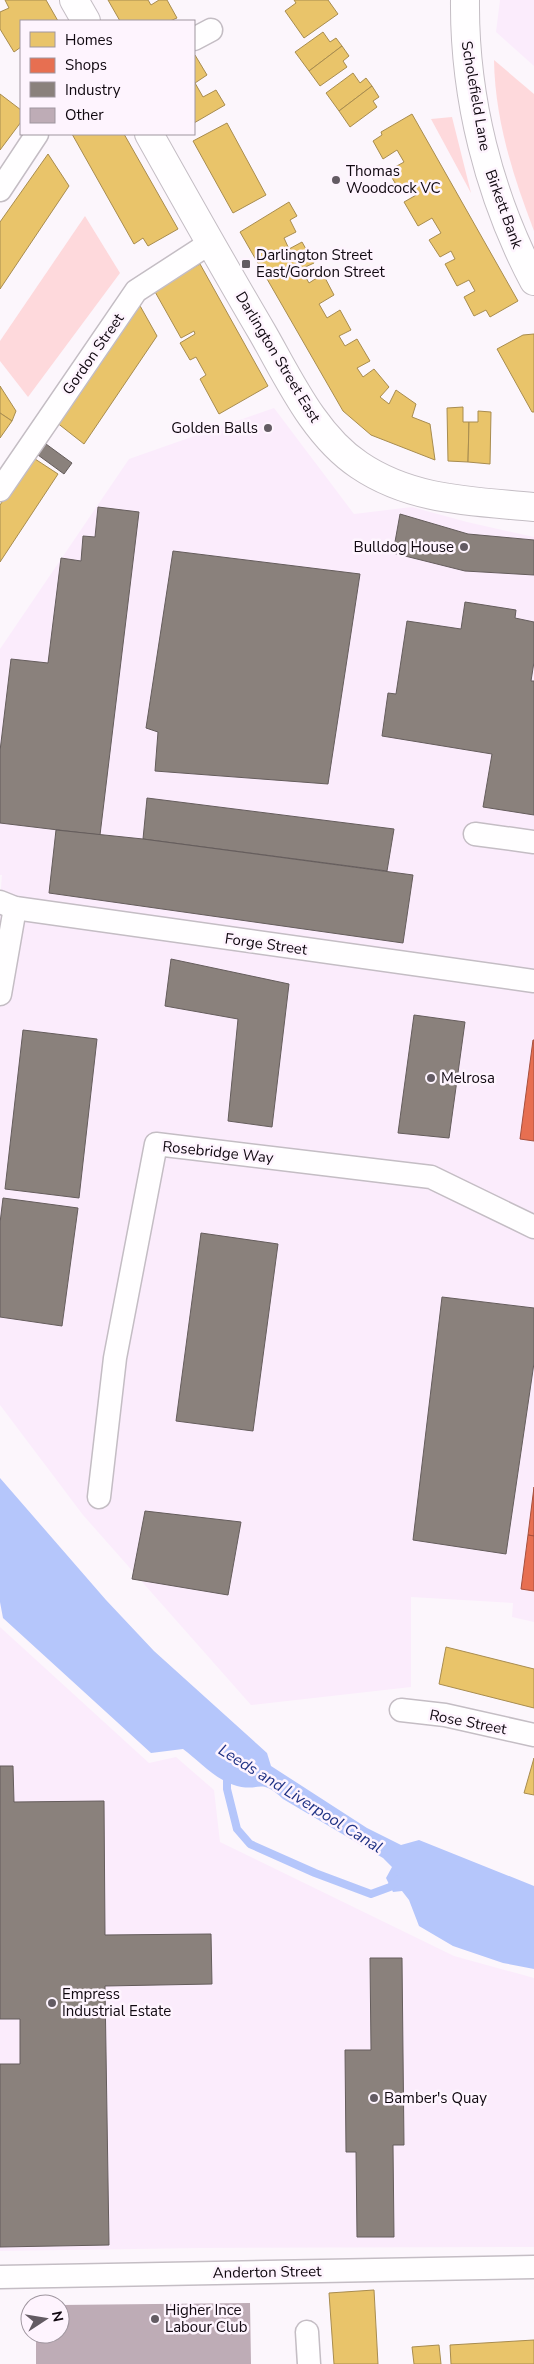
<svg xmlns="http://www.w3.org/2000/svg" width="534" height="2364" font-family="'Nunito Sans',sans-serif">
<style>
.built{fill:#fbecfc}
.green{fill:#fed9dc}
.water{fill:#b5c6fb}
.homes{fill:#e9c46a;stroke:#a88c4f}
.shops{fill:#e76f51;stroke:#a6503e}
.industry{fill:#8a817c;stroke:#655d5c}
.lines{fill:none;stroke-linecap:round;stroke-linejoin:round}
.stream{stroke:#b5c6fb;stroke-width:8}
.building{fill:#beacb6}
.minor-casing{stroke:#c4bdc4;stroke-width:25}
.tertiary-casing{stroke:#c4bdc4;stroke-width:30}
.trunk-casing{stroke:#c4bdc4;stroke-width:30}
.minor{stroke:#fffeff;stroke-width:22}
.tertiary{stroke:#fffeff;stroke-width:28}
.trunk{stroke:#fffeff;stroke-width:28}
.poi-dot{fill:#635b63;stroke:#fef4fe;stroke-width:2}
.labels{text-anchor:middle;stroke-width:5;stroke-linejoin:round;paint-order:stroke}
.street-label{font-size:15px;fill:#100810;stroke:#fef4fe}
.poi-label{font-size:15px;fill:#100810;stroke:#fef4fe;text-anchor:start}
.water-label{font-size:16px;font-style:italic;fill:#1e3184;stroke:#fef4fe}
</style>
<rect width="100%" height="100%" fill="#fcf6fc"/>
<g class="built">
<polygon points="500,0 534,0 534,66 496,32"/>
<polygon points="274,408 354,514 412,507 467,522 534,537 534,1622 512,1617 513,1603 411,1597 411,1687 251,1705 83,1515 0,1405 0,900 2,875 0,875 0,649 129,459"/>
<polygon points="0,1627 149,1763 176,1757 214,1790 220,1842 454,1956 534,1978 534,2247 201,2248 0,2251"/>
</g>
<g class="green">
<path d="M494,60L534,94V231C513,176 495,120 494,60Z"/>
<polygon points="452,117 471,193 431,119"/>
<polygon points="85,216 120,273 28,397 0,361 0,341"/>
</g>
<path class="water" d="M0,1478L106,1600L154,1651L267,1753L271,1766L367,1828L401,1845L419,1840L534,1886V1969L503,1963L453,1946L419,1926L409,1900L402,1891L393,1892L386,1878L392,1867L383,1858L283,1799C260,1777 260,1792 237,1786C217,1781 199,1761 183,1749L151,1753L3,1618L0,1602Z"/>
<g class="homes">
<polygon points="5,0 46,0 58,21 21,21 21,47 14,52 0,29 0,12 9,8"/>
<polygon points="108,0 148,0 151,5 159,0 167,0 177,18 170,21 120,21"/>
<polygon points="294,0 328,0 338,14 304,38 285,11 296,3"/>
<polygon points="323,32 330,42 336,38 342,46 309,71 295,52"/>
<polygon points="342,46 349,56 343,61 347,67 320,86 309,71"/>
<polygon points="195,55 207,75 195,83 203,97 216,90 225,105 194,123 194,56"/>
<polygon points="353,73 360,83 366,78 372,86 339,111 326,93"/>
<polygon points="372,86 379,97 373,101 377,107 350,127 339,111"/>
<polygon points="0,94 21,110 21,122 0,150"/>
<polygon points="412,114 518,301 490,317 486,310 474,316 464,297 475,291 469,280 457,286 445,264 455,259 451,251 440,257 429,240 441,233 432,218 418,226 404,202 418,194 413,186 401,193 388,171 404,162 397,150 383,159 373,141 382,135 381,132"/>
<polygon points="227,123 266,195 233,213 193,141"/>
<polygon points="72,134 124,134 178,229 148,246 143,238 134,244"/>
<polygon points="48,154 69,186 0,289 0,222"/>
<polygon points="289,202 297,216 290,220 296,232 284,238 289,249 302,242 314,263 301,269 309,283 323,274 334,295 319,304 327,318 340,310 351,330 339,336 345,346 357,339 370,361 357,368 363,377 374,369 389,387 380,397 389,404 396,390 416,404 412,417 430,424 435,460 371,435 343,411 240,232"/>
<polygon points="200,264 268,386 219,414 200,379 206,375 196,357 190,360 180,343 195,334 194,331 181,338 154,290"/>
<polygon points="139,304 157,336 84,444 56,422"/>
<polygon points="534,334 534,412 532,412 497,349 523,335"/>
<polygon points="0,386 16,411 12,421 0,413"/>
<polygon points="463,407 463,422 469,422 468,462 448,461 447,408"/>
<polygon points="478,411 491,412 490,464 468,462 469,422 478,422"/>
<polygon points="0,413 12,421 0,438"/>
<polygon points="32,457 58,474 0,562 0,505"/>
<polygon points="446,1647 534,1669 534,1708 439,1684"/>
<polygon points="534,1758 534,1795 524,1793"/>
<polygon points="374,2290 378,2364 334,2364 329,2293"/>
<polygon points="534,2340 534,2364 451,2364 450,2345"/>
<polygon points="439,2345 441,2364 414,2364 412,2347"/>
</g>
<g class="shops">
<polygon points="533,1040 534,1040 534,1141 520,1139"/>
<polygon points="534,1487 534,1536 528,1535"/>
<polygon points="528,1535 534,1536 534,1591 521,1589"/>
</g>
<g class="industry">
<polygon points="46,444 72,463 64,474 38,455"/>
<polygon points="98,507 139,512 100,835 0,823 0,751 11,659 48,663 61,558 81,561 83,536 95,537"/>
<polygon points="400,514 468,534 534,540 534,575 465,571 393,553"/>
<polygon points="173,551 360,574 328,784 155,771 158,732 146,728"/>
<polygon points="465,602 516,610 515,618 534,622 534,662 531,681 534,681 534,815 483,807 492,754 382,736 388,693 396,694 407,621 461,629"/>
<polygon points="147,798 394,829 387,871 143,839"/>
<polygon points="56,830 143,839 413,875 403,943 49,893"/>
<polygon points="171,959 289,984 272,1127 228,1121 238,1019 165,1006"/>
<polygon points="414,1015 465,1022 449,1138 398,1133"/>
<polygon points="23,1030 97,1039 79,1198 5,1189"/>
<polygon points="3,1198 78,1208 62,1326 0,1317 0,1223"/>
<polygon points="201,1233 278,1244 253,1431 176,1421"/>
<polygon points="442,1297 534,1308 534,1363 506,1554 413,1540"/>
<polygon points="145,1511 241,1522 228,1595 132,1579"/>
<polygon points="0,1766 13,1766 14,1802 104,1801 105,1935 211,1934 212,1984 105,1986 109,2245 0,2247 0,2064 20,2064 20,2019 0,2019"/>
<polygon points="370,1958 402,1958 404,2145 393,2145 394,2237 357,2237 356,2152 346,2152 345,2050 371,2050"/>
</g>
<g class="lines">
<polyline class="stream" points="227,1771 227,1789 237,1829 250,1844 315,1873 371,1894 390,1887 397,1880"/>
</g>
<polygon class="building" points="250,2303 251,2364 36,2364 36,2334 60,2334 60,2305"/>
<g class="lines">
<defs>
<g id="minor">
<polyline points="194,39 211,30"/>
<polyline points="0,190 37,134"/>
<polyline points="0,490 136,291 210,243"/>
<polyline points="475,834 534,842"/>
<polyline points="0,902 15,908 534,981"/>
<polyline points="0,994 15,908"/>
<polyline points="99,1497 115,1358 156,1144 431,1177 534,1227"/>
<polyline points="401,1710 445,1715 534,1735"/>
<polyline points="0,2277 534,2267"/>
<polyline points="307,2332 309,2364"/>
</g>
<path id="tertiary" d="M465,0C464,97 489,196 534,281"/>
<g id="trunk">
<polyline points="74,0 86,21"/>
<path d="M149,134C186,200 223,266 262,332C288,377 314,435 359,465C412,501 473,501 534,507"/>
</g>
</defs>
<use href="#minor" class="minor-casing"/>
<use href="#tertiary" class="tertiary-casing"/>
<use href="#trunk" class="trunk-casing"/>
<use href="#minor" class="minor"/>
<use href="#tertiary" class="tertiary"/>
<use href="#trunk" class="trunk"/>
</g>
<g class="poi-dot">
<circle cx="336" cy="180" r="5"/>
<rect x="241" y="259" width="10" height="10" rx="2.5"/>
<circle cx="268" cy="428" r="5"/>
<circle cx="464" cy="547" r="5"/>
<circle cx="431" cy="1078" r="5"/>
<circle cx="52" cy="2003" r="5"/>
<circle cx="374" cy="2098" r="5"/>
<circle cx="155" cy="2319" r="5"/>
</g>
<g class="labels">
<g class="street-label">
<text transform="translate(476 96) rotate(80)" y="5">Scholefield Lane</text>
<text transform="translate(504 209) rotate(70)" y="5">Birkett Bank</text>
<text transform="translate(93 354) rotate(-55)" y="5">Gordon Street</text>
<text transform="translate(278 357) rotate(59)" y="5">Darlington Street East</text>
<text transform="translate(266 944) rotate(8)" y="5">Forge Street</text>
<text transform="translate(218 1152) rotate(6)" y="5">Rosebridge Way</text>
<text transform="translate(468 1722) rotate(11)" y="5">Rose Street</text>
<text transform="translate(267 2272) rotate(-1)" y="5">Anderton Street</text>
</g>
<g class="poi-label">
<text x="346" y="176">Thomas<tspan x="346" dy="17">Woodcock VC</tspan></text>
<text x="256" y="260">Darlington Street<tspan x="256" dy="17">East/Gordon Street</tspan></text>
<text x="258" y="433" text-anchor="end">Golden Balls</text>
<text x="454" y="552" text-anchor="end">Bulldog House</text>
<text x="441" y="1083">Melrosa</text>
<text x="62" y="1999">Empress<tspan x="62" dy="17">Industrial Estate</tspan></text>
<text x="384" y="2103">Bamber's Quay</text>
<text x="165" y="2315">Higher Ince<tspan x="165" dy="17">Labour Club</tspan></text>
</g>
<g class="water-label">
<text transform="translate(301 1798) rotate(32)" y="6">Leeds and Liverpool Canal</text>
</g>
</g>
<rect x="20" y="20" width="175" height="115" fill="#fef4fe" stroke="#9f969f"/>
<rect x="30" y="32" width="25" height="15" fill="#e9c46a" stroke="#9f969f"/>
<text x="65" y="45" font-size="15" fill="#100810">Homes</text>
<rect x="30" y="58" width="25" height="15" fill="#e76f51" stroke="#9f969f"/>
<text x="65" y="70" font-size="15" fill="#100810">Shops</text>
<rect x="30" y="82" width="25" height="15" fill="#8a817c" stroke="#9f969f"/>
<text x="65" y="95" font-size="15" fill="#100810">Industry</text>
<rect x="30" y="108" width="25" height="15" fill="#beacb6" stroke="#9f969f"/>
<text x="65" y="120" font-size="15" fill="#100810">Other</text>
<g transform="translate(45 2319) rotate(78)"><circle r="24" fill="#fef4fe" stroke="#9f969f"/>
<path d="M0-4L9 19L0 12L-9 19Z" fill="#635b63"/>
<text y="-8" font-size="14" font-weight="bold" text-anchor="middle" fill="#100810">N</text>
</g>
</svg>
